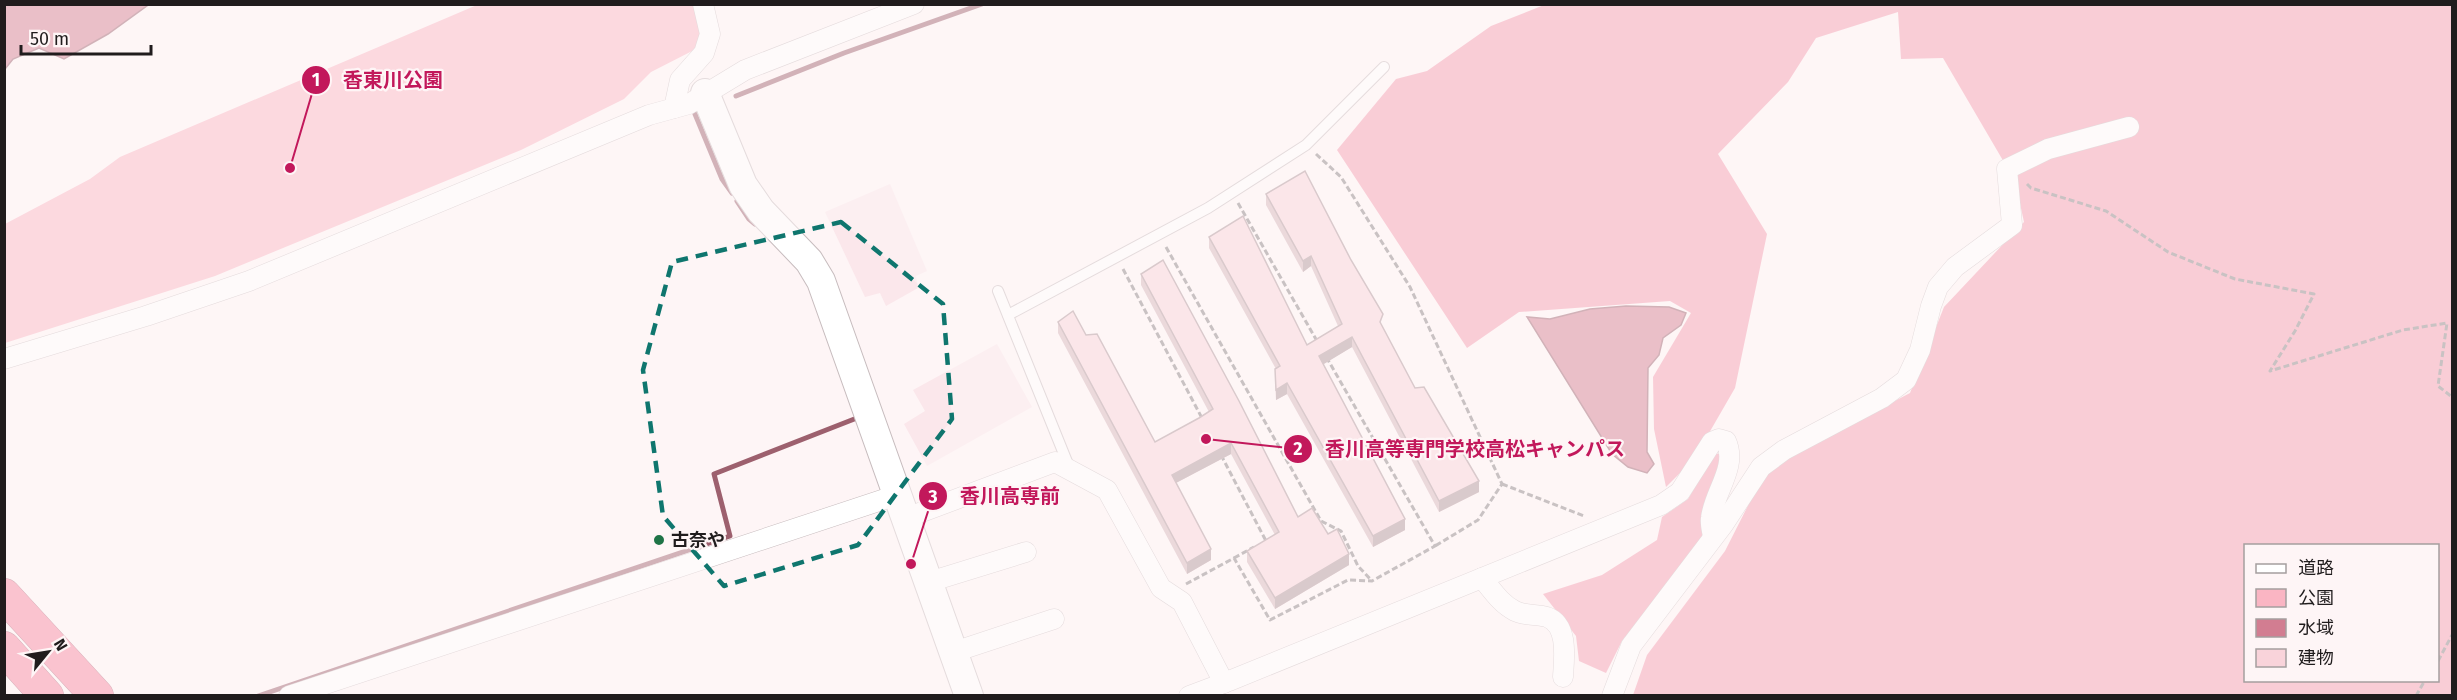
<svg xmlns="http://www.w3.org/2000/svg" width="2457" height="700" font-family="'Fira Sans','Noto Sans JP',sans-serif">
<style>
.built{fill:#fbe7eb}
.green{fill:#fab5c3}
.forest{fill:#f49cb0;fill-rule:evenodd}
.water{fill:#d27d91;stroke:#9d606e;stroke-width:1.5}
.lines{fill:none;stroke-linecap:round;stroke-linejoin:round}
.stream{stroke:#9d606e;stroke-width:5}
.lane-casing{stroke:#c7bcbe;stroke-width:12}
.street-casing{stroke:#c7bcbe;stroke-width:21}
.secondary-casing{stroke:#c7bcbe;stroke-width:30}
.highway-casing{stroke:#ab6173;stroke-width:34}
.path{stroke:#8a8485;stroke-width:3;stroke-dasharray:6 3;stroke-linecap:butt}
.lane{stroke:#fff;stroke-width:10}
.street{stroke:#fff;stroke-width:20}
.secondary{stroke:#fff;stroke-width:28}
.highway{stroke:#f686a1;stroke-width:33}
.wall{fill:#d6b5bb}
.shaded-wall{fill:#ae9499}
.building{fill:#f9d3da;stroke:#ae9499;stroke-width:1.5}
.marked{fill:none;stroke:#0f766e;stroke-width:4.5;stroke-dasharray:12 8;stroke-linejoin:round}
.poi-dot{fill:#1e7346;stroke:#fef5f6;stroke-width:2}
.labels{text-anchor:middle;stroke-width:4.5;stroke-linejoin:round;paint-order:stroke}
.poi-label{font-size:18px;font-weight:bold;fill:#201c1d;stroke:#fef5f6;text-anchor:start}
.leader{fill:none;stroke:#c2185b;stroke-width:2}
.callout-dot{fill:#c2185b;stroke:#fef5f6;stroke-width:2}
.mark-label{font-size:18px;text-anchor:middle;font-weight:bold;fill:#fff}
.callout-label{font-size:20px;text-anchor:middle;font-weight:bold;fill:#c2185b;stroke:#fef5f6;stroke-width:4.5;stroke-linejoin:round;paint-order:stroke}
</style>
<rect width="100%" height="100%" fill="#fef5f6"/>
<g class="built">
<polygon points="890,184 927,271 916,276 918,288 886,306 880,293 865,297 825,212"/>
<polygon points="997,344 1032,407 927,466 904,424 925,411 913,390"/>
</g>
<polygon class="green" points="477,5 698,5 702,27 698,48 651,72 624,99 521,150 215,276 5,343 5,224 90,179 120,157"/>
<g class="forest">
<path d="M1544,5H2452V695H1633L1647,655L1725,551L1762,478L1794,454L1910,393L1944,307L2024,222L2015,181L1943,58L1901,59L1898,12L1816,38L1788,82L1718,154L1767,234L1735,388L1694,459L1666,487L1654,429L1653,377L1691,313L1670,301L1519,312L1467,348L1337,150L1396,79L1427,71L1491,26ZM2246,546H2438V680H2246Z"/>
<polygon points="1715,453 1723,455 1708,501 1702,539 1622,641 1606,673 1579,661 1576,636 1543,594 1602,575 1657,540 1662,517 1688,499"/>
</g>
<g class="water">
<polygon points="5,4 148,4 148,5 108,34 64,59 39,48 13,59 5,69"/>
<polygon points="1626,306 1669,307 1686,313 1681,325 1663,338 1659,355 1648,368 1647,452 1654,464 1647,473 1628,467 1612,454 1527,317 1550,319 1590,309"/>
</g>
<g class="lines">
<g class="stream">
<polyline points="736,96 844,53 982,4"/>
<polyline points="695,114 722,179 732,193"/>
<polyline points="737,201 749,219 755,224"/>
<polyline points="258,696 730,536 714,474 862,416"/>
</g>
<defs>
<g id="lane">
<polyline points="998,291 1070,469"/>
<polyline points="1008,315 1208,208 1306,145 1384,67"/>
</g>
<g id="street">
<polyline points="674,108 680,80 704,53 710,34 703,4"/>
<polyline points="4,359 146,316 249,281 649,115 689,104 745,70 914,4"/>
<polyline points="906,518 1055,462 1107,490 1161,588 1182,602 1224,683"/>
<path d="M1482,578C1492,590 1501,604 1515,611C1525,616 1537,614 1547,617C1569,625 1564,659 1563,677"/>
<polyline points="929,582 1026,552"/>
<polyline points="954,652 1054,619"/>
<polyline points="289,696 897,495"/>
<path d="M1189,696L1229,681L1661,505L1680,492L1712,442L1719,439L1726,441C1738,467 1714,492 1711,518C1710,523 1712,531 1713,536"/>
<polyline points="1612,696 1631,646 1723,525 1761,467 1784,450 1882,398 1906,380 1920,350 1931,306 1938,287 1955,267 2012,225 2007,169 2048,149 2129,127"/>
</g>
<polyline id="secondary" points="705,93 743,185 761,211 809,261 821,281 969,696"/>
<g id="highway">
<polyline points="4,595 97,696"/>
<polyline points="4,648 47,696"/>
</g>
</defs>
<use href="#lane" class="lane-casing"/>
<use href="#street" class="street-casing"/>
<use href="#secondary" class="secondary-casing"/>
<use href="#highway" class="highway-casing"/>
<g class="path">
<polyline points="1316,154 1341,177 1410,287 1502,484 1478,520 1435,546"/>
<polyline points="2027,184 2031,188 2106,211 2168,252 2235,279 2314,294 2295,331 2270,371 2403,330 2447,323 2438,386 2452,397"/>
<polyline points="1238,203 1317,341"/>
<polyline points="1166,247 1321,521 1341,531 1358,566 1372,581"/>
<polyline points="1123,269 1203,420"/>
<polyline points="1221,455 1266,541"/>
<polyline points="1502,484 1584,516"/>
<polyline points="1234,558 1254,547"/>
<polyline points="1186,584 1234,558 1270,620 1348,580 1372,581 1435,546 1328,360"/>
<polyline points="2438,661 2452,635"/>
<polyline points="2416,696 2425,680"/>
</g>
<use href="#lane" class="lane"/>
<use href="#street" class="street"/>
<use href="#secondary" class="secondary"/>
<use href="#highway" class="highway"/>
</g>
<g class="wall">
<polygon points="1266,194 1382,326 1415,388 1479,492 1439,512 1352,347 1323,364 1405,530 1373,547 1287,394 1276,400 1275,380 1275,369 1276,369 1209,248 1209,237 1307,345 1338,326 1311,266 1303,272 1266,205"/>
<polygon points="1141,274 1298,517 1328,534 1349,565 1275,609 1247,562 1247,551 1275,535 1231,454 1176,483 1211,560 1187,574 1058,333 1058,322 1086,335 1155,442 1209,412 1141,285"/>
</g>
<g class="shaded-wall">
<polygon points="1311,256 1311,266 1303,272 1303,261"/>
<polygon points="1352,337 1352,347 1319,367 1319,356"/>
<polygon points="1287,383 1287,394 1276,400 1276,390"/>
<polygon points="1231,443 1231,454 1172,485 1172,475"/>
<polygon points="1479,481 1479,492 1439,512 1439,501"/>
<polygon points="1405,519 1405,530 1373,547 1373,536"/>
<polygon points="1211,549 1211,560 1187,574 1187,563"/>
<polygon points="1349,554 1349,565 1275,609 1275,598"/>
</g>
<g class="building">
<polygon points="1305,171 1351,260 1383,314 1380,322 1415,388 1424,387 1479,481 1439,501 1352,337 1319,356 1405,519 1373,536 1287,383 1276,390 1275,369 1280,366 1209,237 1243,216 1307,345 1342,324 1311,256 1303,261 1266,194"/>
<polygon points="1163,260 1239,401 1298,517 1312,508 1328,534 1337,529 1349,554 1275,598 1247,551 1279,532 1231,443 1172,475 1211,549 1187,563 1058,322 1073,311 1086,335 1097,334 1155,442 1199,418 1213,409 1141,274"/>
</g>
<path d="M0 0H2457V700H0ZM841,222L943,304L952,419L858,545L724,586L663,516L643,370L672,262Z" fill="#fef5f6" fill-opacity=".55" fill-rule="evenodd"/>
<path class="marked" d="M841,222L943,304L952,419L858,545L724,586L663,516L643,370L672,262Z"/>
<circle class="poi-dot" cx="659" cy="540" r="6"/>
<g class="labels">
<g class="poi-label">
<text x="671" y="546">古奈や</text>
</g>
</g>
<path class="leader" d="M290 168L316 80M1206 439L1298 449M911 564L933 496"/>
<g class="callout-dot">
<circle cx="290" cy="168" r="6"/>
<circle cx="1206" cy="439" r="6"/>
<circle cx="911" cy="564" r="6"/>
<circle cx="316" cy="80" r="15"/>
<circle cx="1298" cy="449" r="15"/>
<circle cx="933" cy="496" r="15"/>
</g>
<g class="mark-label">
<text x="316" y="86">1</text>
<text x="1298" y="455">2</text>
<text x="933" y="503">3</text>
</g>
<g class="callout-label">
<text x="393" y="87">香東川公園</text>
<text x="1475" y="456">香川高等専門学校高松キャンパス</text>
<text x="1010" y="503">香川高専前</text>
</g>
<rect width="2457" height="700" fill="none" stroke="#201c1d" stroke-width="12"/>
<rect x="2244" y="544" width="195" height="138" fill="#fef5f6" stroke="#a59e9f" stroke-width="1.5"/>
<rect x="2256" y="564" width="30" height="9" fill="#ffffff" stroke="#a59e9f" stroke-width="1.5"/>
<text x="2298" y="574" font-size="18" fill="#201c1d">道路</text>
<rect x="2256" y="589" width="30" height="18" fill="#fab5c3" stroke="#a59e9f" stroke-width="1.5"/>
<text x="2298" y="604" font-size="18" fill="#201c1d">公園</text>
<rect x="2256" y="619" width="30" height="18" fill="#d27d91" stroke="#a59e9f" stroke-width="1.5"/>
<text x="2298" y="634" font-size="18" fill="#201c1d">水域</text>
<rect x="2256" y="649" width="30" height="18" fill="#f9d3da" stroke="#a59e9f" stroke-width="1.5"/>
<text x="2298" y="664" font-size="18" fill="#201c1d">建物</text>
<g transform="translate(48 652) rotate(60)" stroke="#fef5f6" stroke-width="4.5" paint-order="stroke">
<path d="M0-4.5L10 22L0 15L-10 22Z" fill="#201c1d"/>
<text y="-9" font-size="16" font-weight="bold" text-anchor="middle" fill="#201c1d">N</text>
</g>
<path d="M21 45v9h130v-9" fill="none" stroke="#201c1d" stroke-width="3"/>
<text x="30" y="45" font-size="18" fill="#201c1d" stroke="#fef5f6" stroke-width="4.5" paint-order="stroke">50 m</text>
</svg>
